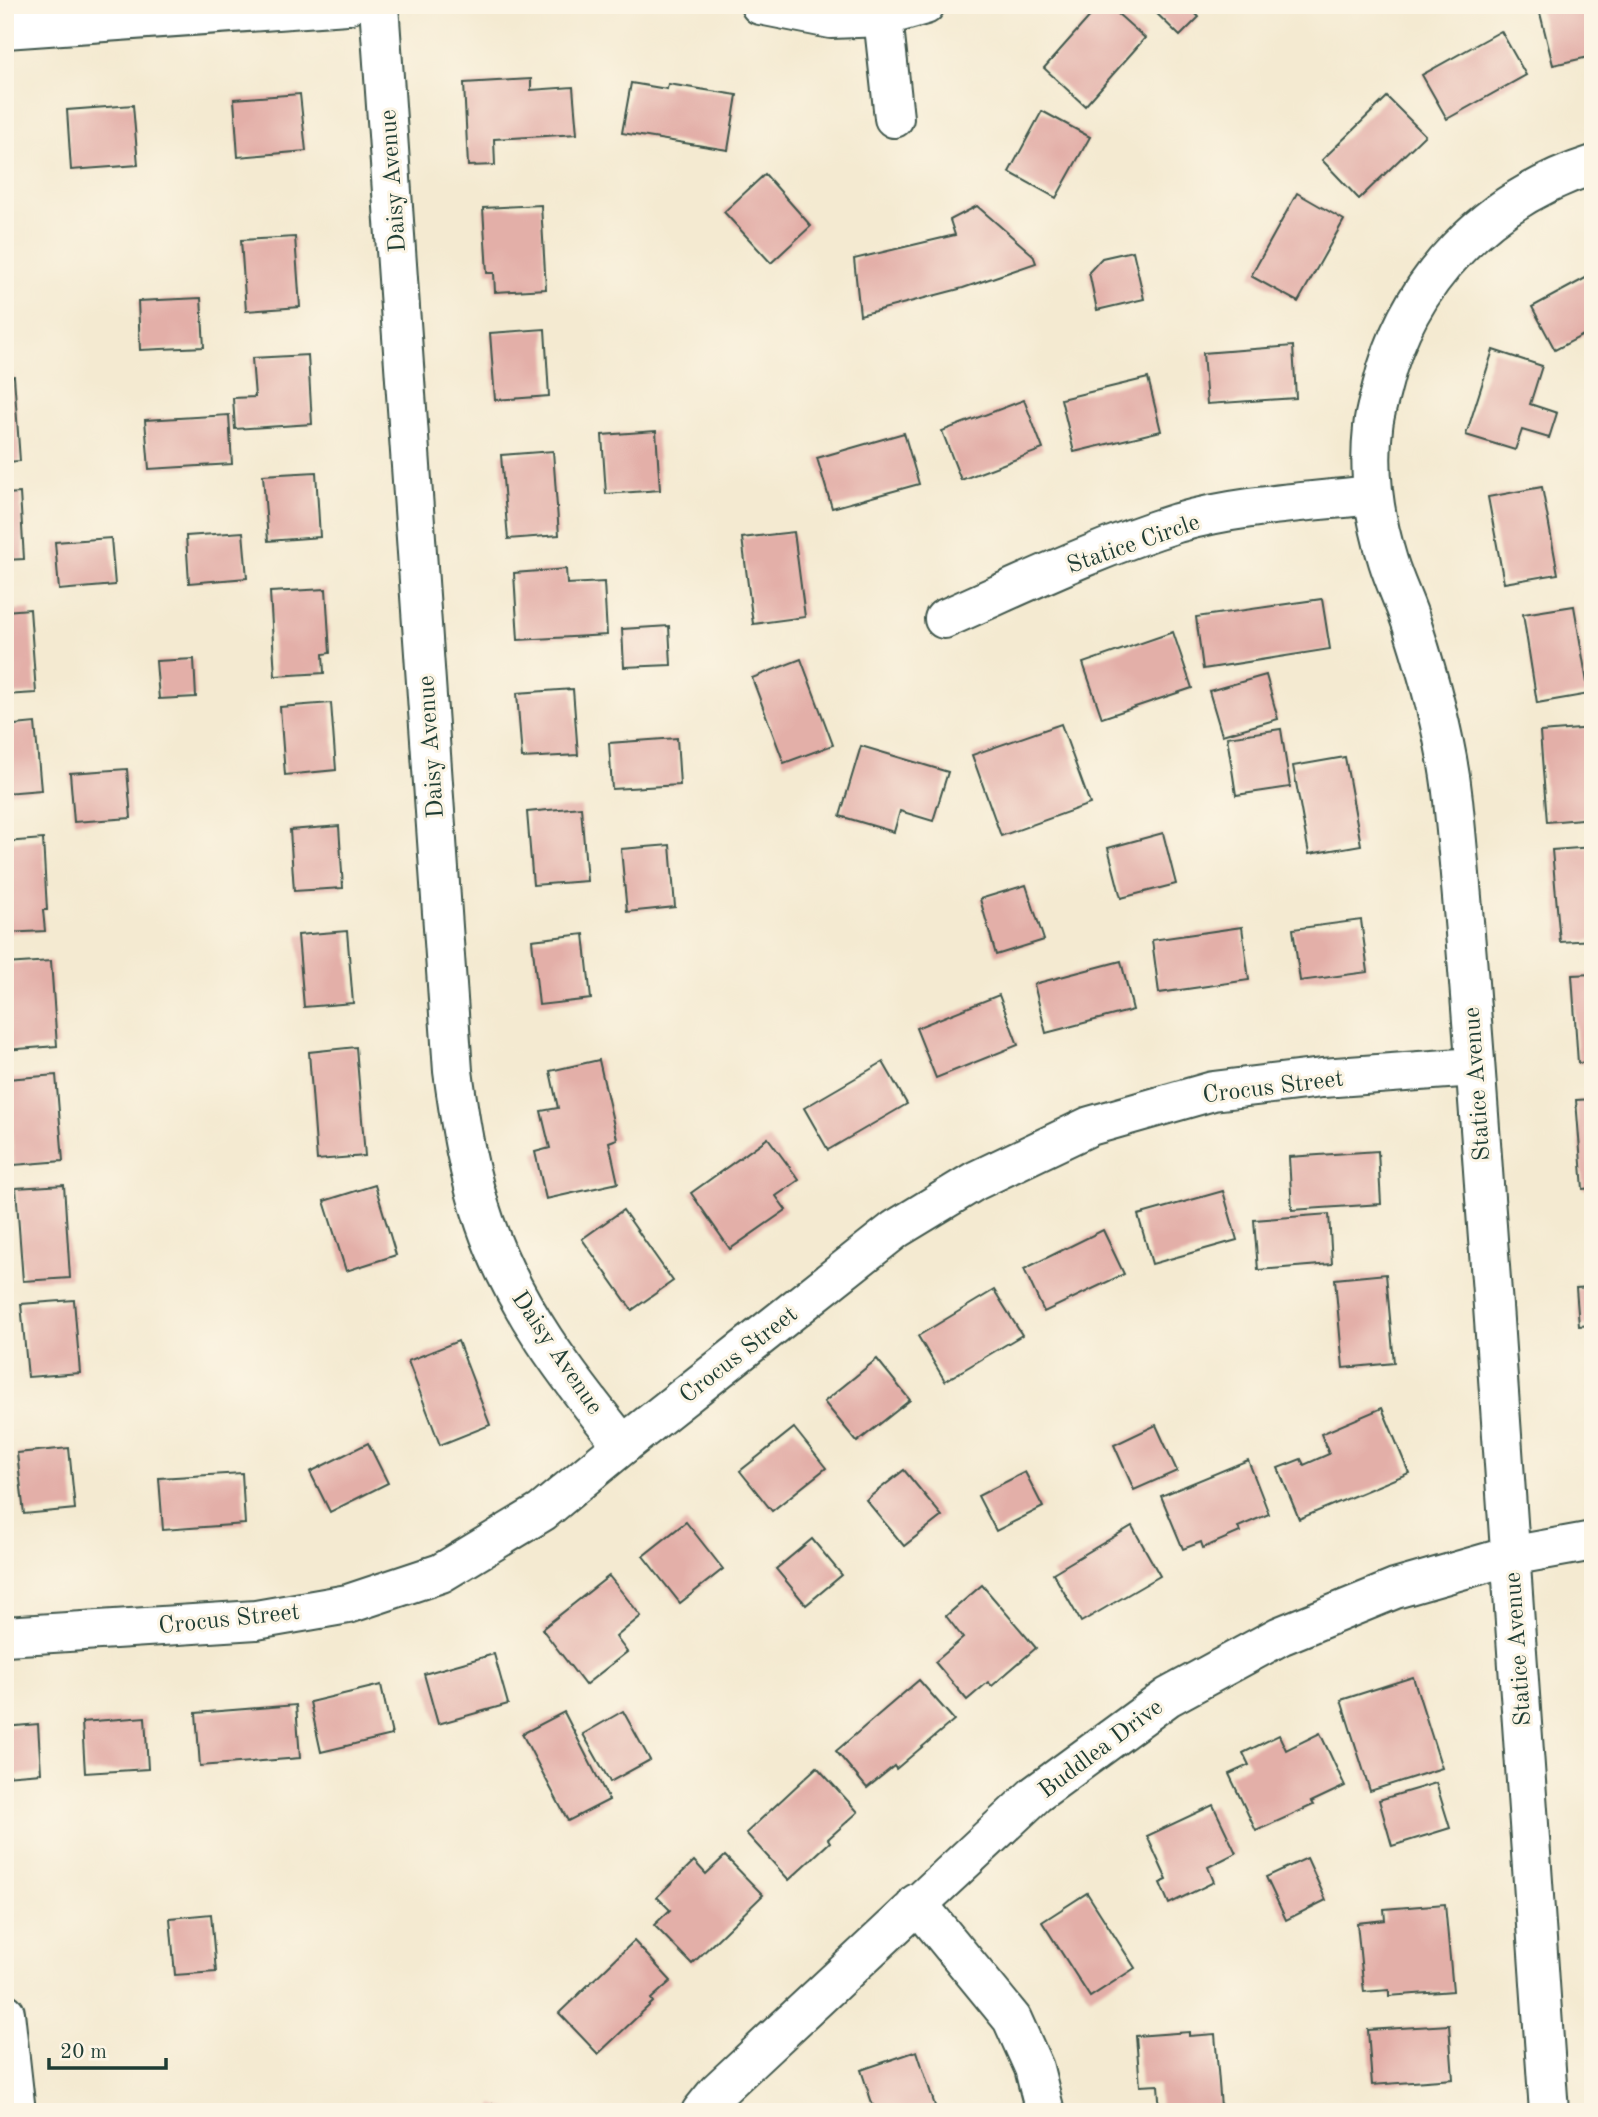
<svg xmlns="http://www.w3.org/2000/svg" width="1598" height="2117" font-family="'Old Standard TT',serif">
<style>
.building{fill:#e3afa8}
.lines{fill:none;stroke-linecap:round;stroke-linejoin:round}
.minor-casing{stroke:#3f574c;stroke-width:42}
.minor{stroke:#fff;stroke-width:38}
.labels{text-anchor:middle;stroke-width:6;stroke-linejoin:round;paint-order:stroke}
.street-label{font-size:24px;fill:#1f3d34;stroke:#fcf5e5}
</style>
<rect width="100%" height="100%" fill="#fcf5e5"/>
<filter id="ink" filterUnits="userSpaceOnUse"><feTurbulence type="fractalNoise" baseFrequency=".0143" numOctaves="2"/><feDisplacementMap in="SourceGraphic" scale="14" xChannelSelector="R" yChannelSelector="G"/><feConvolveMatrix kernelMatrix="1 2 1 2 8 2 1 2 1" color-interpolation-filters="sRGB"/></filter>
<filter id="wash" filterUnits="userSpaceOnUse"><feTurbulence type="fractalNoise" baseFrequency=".00686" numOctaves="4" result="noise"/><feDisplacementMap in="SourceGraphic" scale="28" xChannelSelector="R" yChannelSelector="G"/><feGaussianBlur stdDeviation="1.57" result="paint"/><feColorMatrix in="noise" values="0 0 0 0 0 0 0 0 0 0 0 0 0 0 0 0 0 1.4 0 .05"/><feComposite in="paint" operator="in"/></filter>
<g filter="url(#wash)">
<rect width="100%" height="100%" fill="#f4ead1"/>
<g id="blocks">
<g class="building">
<polygon points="1100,5 1108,5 1145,38 1085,106 1044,68"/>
<polygon points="1148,5 1186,5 1199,17 1180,36"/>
<polygon points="1538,5 1593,5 1593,56 1553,65"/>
<polygon points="1501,31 1526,75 1447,119 1422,75"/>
<polygon points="531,79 531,90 573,87 577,134 494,139 495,165 468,166 464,83"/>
<polygon points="631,83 667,89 668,84 737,95 728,150 622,133"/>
<polygon points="300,94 306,151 238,157 234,99"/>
<polygon points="1387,97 1425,135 1359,199 1322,160"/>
<polygon points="133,105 138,165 71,170 67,110"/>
<polygon points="1042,111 1090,137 1056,198 1009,172"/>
<polygon points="765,174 811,226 771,263 724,212"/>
<polygon points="1297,193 1344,220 1298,302 1251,276"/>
<polygon points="541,205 546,289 495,292 494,273 487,273 483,208"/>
<polygon points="977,206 1033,255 1036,263 963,288 860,315 854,259 955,235 950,220"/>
<polygon points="295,237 300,307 246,311 241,240"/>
<polygon points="1133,251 1144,299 1097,310 1089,272 1102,258"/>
<polygon points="1593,274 1593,330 1555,350 1532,307"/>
<polygon points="5,284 7,284 11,344 5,345"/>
<polygon points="201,298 204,347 140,350 138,301"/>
<polygon points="545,329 549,396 495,400 490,333"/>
<polygon points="1293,346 1296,398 1207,404 1203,353"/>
<polygon points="1493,350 1542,366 1530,404 1557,413 1549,438 1522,430 1515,450 1466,435"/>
<polygon points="308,355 312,424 235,429 233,398 255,397 252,358"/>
<polygon points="14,376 20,461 5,462 5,377"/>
<polygon points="1148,378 1161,431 1074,452 1061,399"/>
<polygon points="1024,400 1043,449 961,480 942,431"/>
<polygon points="229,415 232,464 149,469 145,420"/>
<polygon points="656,431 660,490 606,494 602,435"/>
<polygon points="904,433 919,484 832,508 817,458"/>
<polygon points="553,451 559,535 508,539 501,455"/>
<polygon points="316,472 320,537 268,541 263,475"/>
<polygon points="1542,487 1558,574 1504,583 1488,497"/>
<polygon points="20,493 24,559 5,560 5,494"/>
<polygon points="243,532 247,578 189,583 186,536"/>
<polygon points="794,532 805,617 753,624 742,538"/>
<polygon points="111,538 115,585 59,590 55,542"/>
<polygon points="566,569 567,584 604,582 607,635 518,640 514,573"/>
<polygon points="326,589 330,653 323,654 324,673 275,676 270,592"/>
<polygon points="1322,599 1330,649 1203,669 1196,617"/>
<polygon points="1574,606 1589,694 1537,703 1523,614"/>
<polygon points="30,609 36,693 5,695 5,611"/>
<polygon points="669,626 671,665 624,667 622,629"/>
<polygon points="1173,632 1192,688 1102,718 1083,663"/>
<polygon points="194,659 196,697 159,699 156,661"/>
<polygon points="801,659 833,745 784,763 752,678"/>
<polygon points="1266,675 1278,719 1222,735 1209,691"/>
<polygon points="573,689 578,755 522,758 517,693"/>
<polygon points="331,703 336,770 285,775 280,707"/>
<polygon points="35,723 41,790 5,793 5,726"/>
<polygon points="1061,724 1090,804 1001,836 972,755"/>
<polygon points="1593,728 1593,818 1547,822 1540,732"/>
<polygon points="1281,729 1290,787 1236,795 1227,737"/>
<polygon points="677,738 680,785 612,789 609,743"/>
<polygon points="861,746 948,772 933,821 900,811 894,832 840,816"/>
<polygon points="1345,757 1361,845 1309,854 1293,766"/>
<polygon points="127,769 131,818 74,822 70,773"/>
<polygon points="581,807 587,881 533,885 527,812"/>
<polygon points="339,826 343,888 294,891 290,830"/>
<polygon points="1163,833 1176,884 1121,898 1108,848"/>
<polygon points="43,839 47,910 43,910 45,931 5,933 5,842"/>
<polygon points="670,845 675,907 627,912 621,849"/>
<polygon points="1593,847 1593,940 1560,942 1552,850"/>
<polygon points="1026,885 1044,940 996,955 980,899"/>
<polygon points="1361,920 1368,972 1300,981 1293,929"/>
<polygon points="1242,927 1249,980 1159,993 1152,940"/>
<polygon points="347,931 353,1003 304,1007 298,935"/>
<polygon points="584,934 591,999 539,1005 532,940"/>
<polygon points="51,961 57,1046 5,1050 5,964"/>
<polygon points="1121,961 1133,1010 1046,1033 1034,984"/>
<polygon points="1593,974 1593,1062 1578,1063 1572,975"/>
<polygon points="999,995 1018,1045 936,1078 916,1028"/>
<polygon points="356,1047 365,1156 317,1160 309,1052"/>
<polygon points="599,1060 617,1139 609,1142 618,1183 546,1199 535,1152 550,1148 541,1111 558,1108 550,1071"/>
<polygon points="883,1062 907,1104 828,1150 804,1108"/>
<polygon points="56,1075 63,1161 14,1165 7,1079"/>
<polygon points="1593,1099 1593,1188 1583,1189 1576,1100"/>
<polygon points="768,1138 799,1180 776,1196 786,1210 730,1249 691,1193"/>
<polygon points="1378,1151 1381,1204 1292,1210 1289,1157"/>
<polygon points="64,1185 70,1278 23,1281 16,1188"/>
<polygon points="375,1185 396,1255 346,1271 324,1201"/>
<polygon points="1223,1191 1237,1240 1152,1264 1138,1215"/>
<polygon points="623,1210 673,1281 632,1310 582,1239"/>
<polygon points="1329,1214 1332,1264 1258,1270 1254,1220"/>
<polygon points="1593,1223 1593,1325 1579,1326 1576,1288 1591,1287 1585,1224"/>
<polygon points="1103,1230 1124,1274 1044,1312 1024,1269"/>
<polygon points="1386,1274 1394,1363 1343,1368 1335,1279"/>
<polygon points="994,1290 1022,1335 945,1381 918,1336"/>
<polygon points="74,1300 80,1373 28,1377 21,1304"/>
<polygon points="458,1341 490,1425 440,1445 408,1361"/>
<polygon points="877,1359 910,1400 857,1442 824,1402"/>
<polygon points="1382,1408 1409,1473 1299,1519 1278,1468 1301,1459 1304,1465 1329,1454 1321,1434"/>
<polygon points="1156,1425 1177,1471 1134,1490 1114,1445"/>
<polygon points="794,1428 826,1468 772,1511 740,1471"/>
<polygon points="368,1443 388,1483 330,1512 310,1472"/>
<polygon points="69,1448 75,1509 24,1514 17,1453"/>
<polygon points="1248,1460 1269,1514 1238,1527 1240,1532 1203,1548 1201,1542 1183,1549 1161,1496"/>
<polygon points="904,1470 942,1516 904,1546 866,1500"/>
<polygon points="1025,1472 1043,1507 996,1531 978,1496"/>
<polygon points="242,1473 245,1524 163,1530 159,1478"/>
<polygon points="686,1522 723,1569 680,1603 643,1556"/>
<polygon points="1132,1526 1160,1576 1081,1622 1053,1573"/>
<polygon points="812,1539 842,1575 806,1605 776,1569"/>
<polygon points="609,1576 641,1616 616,1637 627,1652 585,1685 542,1629"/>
<polygon points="982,1585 1036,1648 992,1686 988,1682 967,1700 935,1662 963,1638 946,1616"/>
<polygon points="494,1654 508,1704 438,1724 424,1674"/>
<polygon points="1413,1677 1442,1768 1370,1791 1341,1700"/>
<polygon points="919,1680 954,1720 896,1769 894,1766 867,1788 836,1751"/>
<polygon points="381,1685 392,1735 321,1752 310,1702"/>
<polygon points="296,1705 300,1758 200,1766 196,1713"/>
<polygon points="623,1711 650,1760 610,1782 583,1734"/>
<polygon points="564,1712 609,1800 568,1821 522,1734"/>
<polygon points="145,1717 148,1769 85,1773 82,1722"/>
<polygon points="38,1724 41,1773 5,1776 5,1727"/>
<polygon points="1320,1733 1345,1786 1311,1802 1313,1805 1256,1831 1229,1774 1249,1765 1243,1753 1279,1735 1286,1750"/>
<polygon points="817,1767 858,1812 828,1839 830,1842 789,1880 746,1833"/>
<polygon points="1436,1783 1450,1828 1392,1846 1379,1800"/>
<polygon points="1213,1805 1236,1853 1208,1867 1214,1882 1169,1904 1160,1883 1167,1880 1147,1836"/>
<polygon points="725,1856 763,1895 692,1964 654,1925 670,1910 657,1897 694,1861 706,1874"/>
<polygon points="1307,1858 1326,1900 1286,1920 1266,1877"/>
<polygon points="1087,1893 1135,1968 1090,1997 1042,1922"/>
<polygon points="1445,1904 1453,1991 1389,1996 1389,1990 1364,1992 1357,1923 1385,1920 1384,1909"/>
<polygon points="211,1914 216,1972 175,1975 170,1918"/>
<polygon points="634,1941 671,1981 651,1999 653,2002 598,2054 559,2013"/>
<polygon points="1449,2025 1453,2079 1372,2085 1368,2030"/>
<polygon points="1189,2032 1189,2036 1215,2034 1221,2107 1194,2109 1195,2112 1160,2112 1158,2085 1140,2086 1136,2036"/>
<polygon points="917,2051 937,2112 875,2112 861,2070"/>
<polygon points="493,2104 514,2111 514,2112 490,2112"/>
</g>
</g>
</g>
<g filter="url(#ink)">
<use href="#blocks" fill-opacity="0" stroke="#3f574c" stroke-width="2"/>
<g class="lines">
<defs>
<g id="minor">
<path d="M379,5L453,1071C460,1123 468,1174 485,1223C514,1307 568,1377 623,1445"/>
<polyline points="760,5 831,19 883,17 925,5"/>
<polyline points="883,17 894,118"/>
<polyline points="5,29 347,5"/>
<path d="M944,619C1021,585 1097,548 1177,523C1240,505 1308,502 1373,495"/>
<polyline points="5,1636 256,1620 348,1604 441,1573 542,1512 623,1445 896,1229 975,1181 1090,1126 1213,1091 1322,1078 1475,1067"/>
<polyline points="917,1903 1012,2019 1034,2068 1045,2112"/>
<polyline points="5,2013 16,2112"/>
<polyline points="701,2112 718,2091 1036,1794 1168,1697 1280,1636 1395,1589 1510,1556 1593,1541"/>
<path d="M1549,2112C1530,1843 1512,1574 1493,1306C1480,1137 1470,968 1453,800C1447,742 1431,684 1413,628C1406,605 1395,584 1388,561C1375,519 1368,471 1373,428C1374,414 1379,400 1382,387C1407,280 1489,198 1593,165"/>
</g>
</defs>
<use href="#minor" class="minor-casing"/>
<use href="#minor" class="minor"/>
</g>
</g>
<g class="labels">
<g class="street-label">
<text transform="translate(392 181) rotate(-94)" y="8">Daisy Avenue</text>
<text transform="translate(1133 543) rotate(-19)" y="8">Statice Circle</text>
<text transform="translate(430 747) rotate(-94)" y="8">Daisy Avenue</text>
<text transform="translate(1476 1084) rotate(-94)" y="8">Statice Avenue</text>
<text transform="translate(1273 1086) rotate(-7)" y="8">Crocus Street</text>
<text transform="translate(558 1352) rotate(56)" y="8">Daisy Avenue</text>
<text transform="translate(738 1354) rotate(-38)" y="8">Crocus Street</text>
<text transform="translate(229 1618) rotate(-6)" y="8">Crocus Street</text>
<text transform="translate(1517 1649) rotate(-94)" y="8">Statice Avenue</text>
<text transform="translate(1100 1748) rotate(-37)" y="8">Buddlea Drive</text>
</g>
</g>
<rect width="1598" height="2117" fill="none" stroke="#fcf5e5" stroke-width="28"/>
<path d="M49 2058v10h117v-10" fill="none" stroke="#1f3d34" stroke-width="3.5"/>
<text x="60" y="2058" font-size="21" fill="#1f3d34" stroke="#fcf5e5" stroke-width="5" paint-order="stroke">20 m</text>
</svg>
